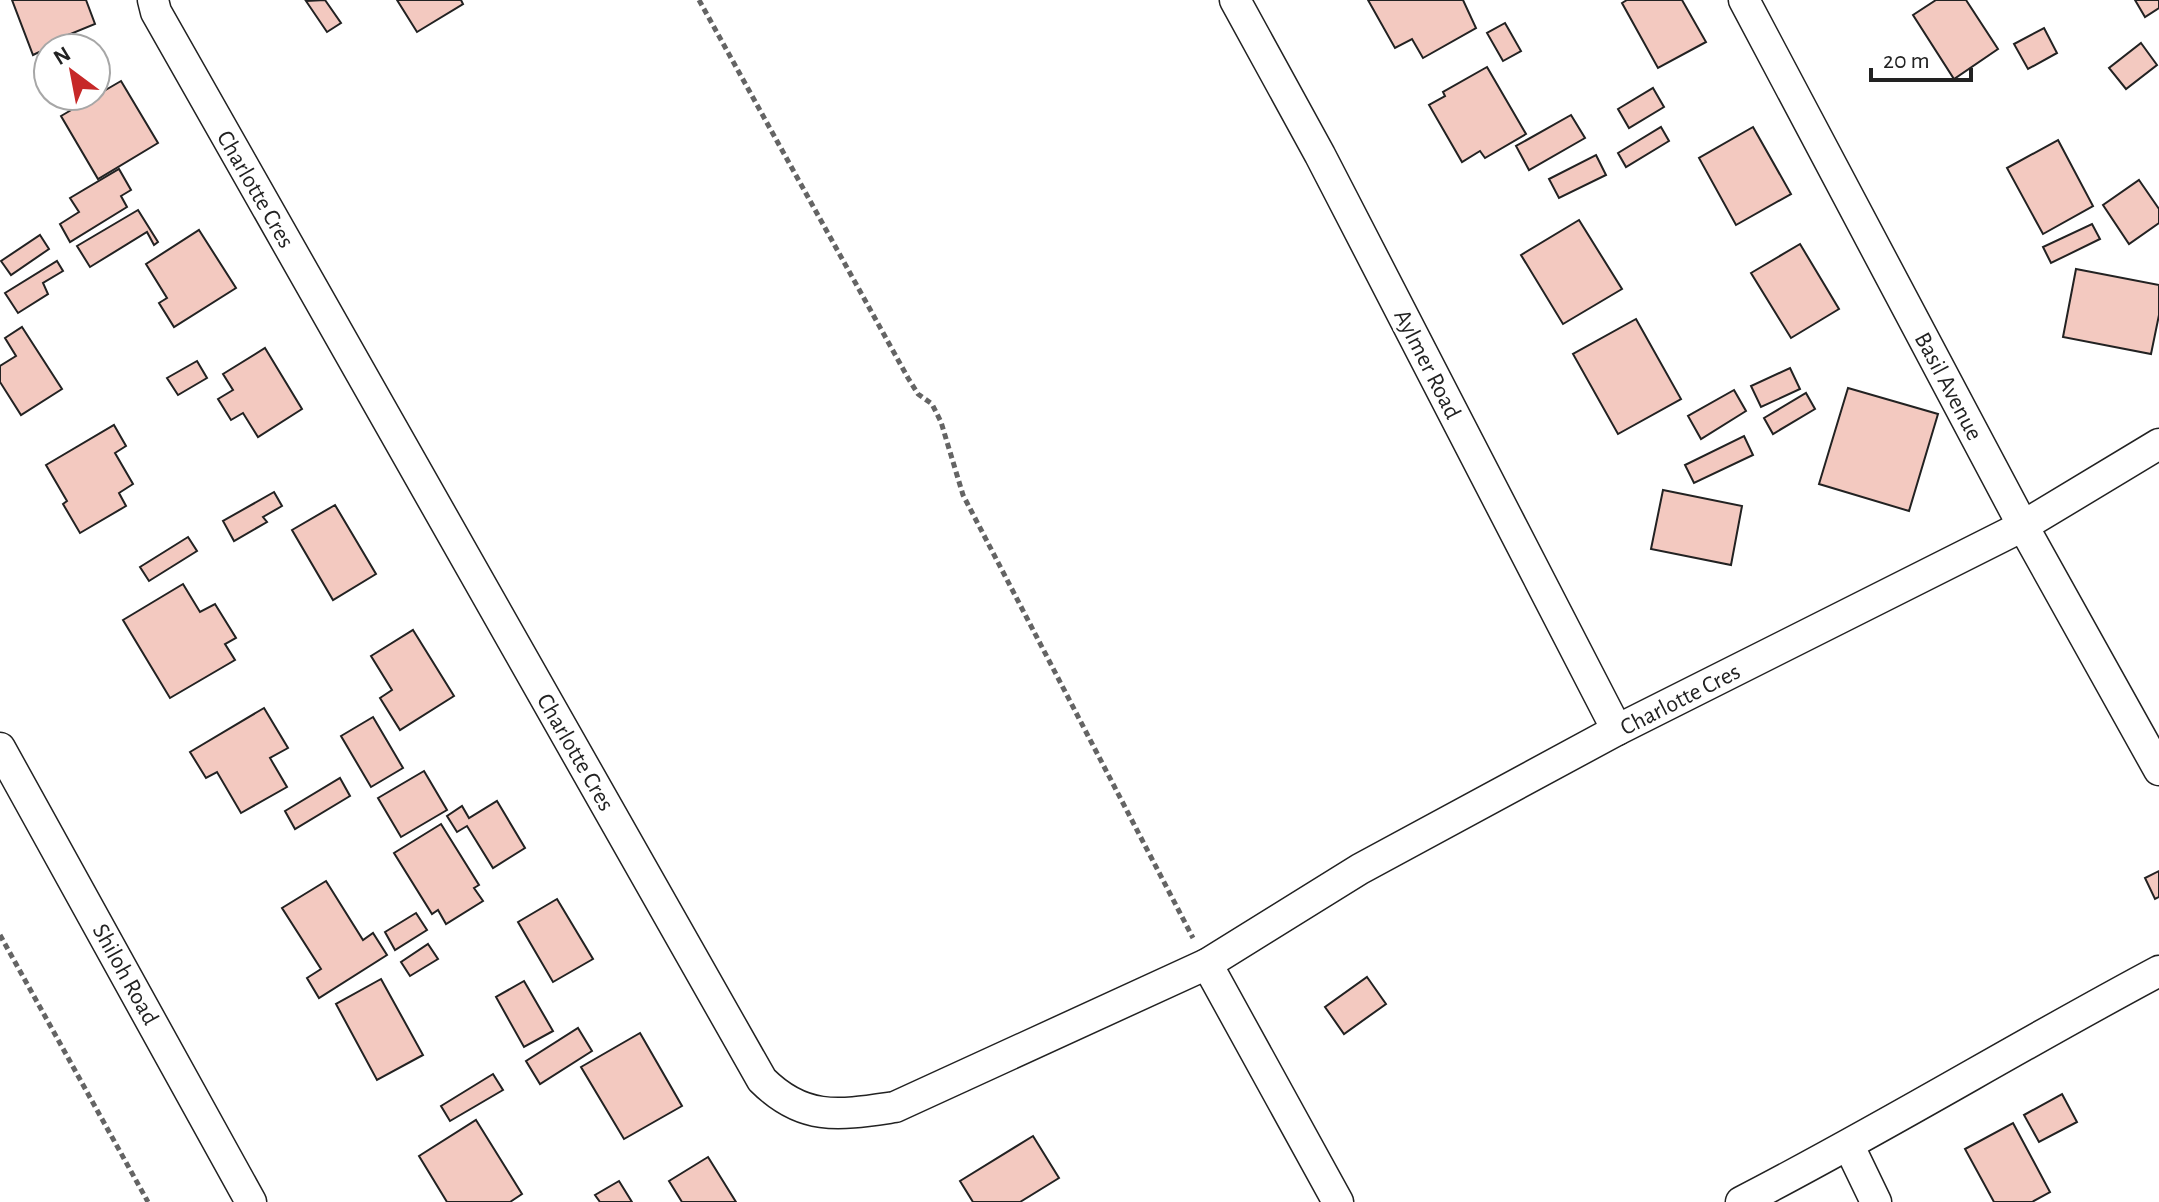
<svg xmlns="http://www.w3.org/2000/svg" width="2159" height="1202" font-family="'Alegreya Sans',sans-serif">
<style>
.building{fill:#f3c9c0;stroke:#222;stroke-width:2}
.lines{fill:none;stroke-linecap:round;stroke-linejoin:round}
.street-casing{stroke:#222;stroke-width:33}
.path{stroke:#646464;stroke-width:5;stroke-dasharray:6 4;stroke-linecap:butt}
.street{stroke:#fff;stroke-width:30}
.labels{text-anchor:middle;stroke-width:6;stroke-linejoin:round;paint-order:stroke}
.street-label{font-size:24px;fill:#222;stroke:#fff}
</style>
<rect width="100%" height="100%" fill="#fff"/>
<g class="building">
<polygon points="12,0 86,0 95,24 63,37 68,48 48,48 48,73 39,52 33,55"/>
<polygon points="325,0 341,23 327,32 306,1"/>
<polygon points="397,0 461,0 463,4 417,32"/>
<polygon points="1368,0 1463,0 1476,28 1423,58 1412,39 1395,48"/>
<polygon points="1627,0 1682,0 1706,42 1658,68 1622,3"/>
<polygon points="1936,0 1966,0 1998,49 1954,79 1913,15"/>
<polygon points="2135,0 2159,0 2159,8 2145,17"/>
<polygon points="1505,23 1521,51 1503,61 1487,33"/>
<polygon points="2044,28 2057,53 2028,69 2014,44"/>
<polygon points="2141,43 2157,65 2126,89 2109,68"/>
<polygon points="1487,67 1526,134 1485,158 1480,151 1462,162 1429,105 1445,96 1443,92"/>
<polygon points="121,81 158,143 98,179 61,116"/>
<polygon points="1653,88 1664,107 1629,128 1618,109"/>
<polygon points="1571,115 1585,138 1529,170 1516,146"/>
<polygon points="1661,127 1669,141 1626,167 1618,153"/>
<polygon points="1753,127 1791,194 1736,225 1699,158"/>
<polygon points="2058,140 2093,206 2043,234 2007,168"/>
<polygon points="1596,155 1606,175 1559,198 1549,179"/>
<polygon points="119,169 131,190 121,196 127,207 70,242 60,224 79,212 70,198"/>
<polygon points="2139,180 2159,209 2159,223 2129,244 2103,205"/>
<polygon points="138,210 158,242 154,245 147,232 90,267 77,246"/>
<polygon points="1579,220 1622,289 1563,324 1521,255"/>
<polygon points="2092,224 2100,239 2051,263 2043,247"/>
<polygon points="199,230 236,288 174,327 159,303 167,298 146,264"/>
<polygon points="40,235 49,249 11,275 1,261"/>
<polygon points="1800,244 1839,309 1791,338 1751,273"/>
<polygon points="57,261 63,271 43,283 48,294 18,313 5,293"/>
<polygon points="2076,269 2159,285 2159,315 2151,354 2063,337"/>
<polygon points="1636,319 1681,399 1618,434 1573,354"/>
<polygon points="22,327 62,389 21,415 0,382 0,366 16,356 5,338"/>
<polygon points="265,348 302,409 258,437 243,413 231,420 218,399 233,390 223,374"/>
<polygon points="197,361 207,378 178,395 167,378"/>
<polygon points="1790,368 1800,389 1761,407 1751,386"/>
<polygon points="1848,388 1938,414 1909,511 1819,484"/>
<polygon points="1734,390 1746,411 1701,439 1688,416"/>
<polygon points="1806,393 1815,409 1773,434 1764,418"/>
<polygon points="114,425 126,446 115,453 133,484 119,493 126,506 80,533 63,504 67,501 46,465"/>
<polygon points="1744,436 1753,455 1694,483 1685,465"/>
<polygon points="1663,490 1742,506 1731,565 1651,549"/>
<polygon points="274,492 282,506 263,517 267,522 234,541 223,521"/>
<polygon points="335,505 376,574 333,600 292,530"/>
<polygon points="188,537 197,551 149,581 140,567"/>
<polygon points="183,584 200,612 215,604 236,638 225,644 235,660 170,698 123,620"/>
<polygon points="413,630 454,696 400,730 380,698 392,690 371,656"/>
<polygon points="264,708 288,748 270,758 287,787 241,813 217,772 206,778 190,752"/>
<polygon points="373,717 403,768 371,787 341,736"/>
<polygon points="424,771 447,810 401,837 378,798"/>
<polygon points="340,778 350,796 295,829 285,811"/>
<polygon points="497,801 525,848 493,868 467,826 457,832 447,816 462,806 469,818"/>
<polygon points="441,824 479,885 474,888 483,901 446,924 438,910 432,914 394,853"/>
<polygon points="2159,871 2159,897 2155,899 2145,878"/>
<polygon points="326,881 363,940 373,933 387,955 319,998 307,978 321,969 282,908"/>
<polygon points="557,899 593,959 553,982 518,922"/>
<polygon points="416,913 427,930 395,950 385,932"/>
<polygon points="428,944 438,959 410,976 401,962"/>
<polygon points="1367,977 1386,1004 1344,1034 1325,1007"/>
<polygon points="381,979 423,1055 377,1080 336,1004"/>
<polygon points="524,981 553,1031 524,1047 496,997"/>
<polygon points="578,1028 592,1051 540,1084 526,1061"/>
<polygon points="640,1033 682,1106 624,1139 581,1067"/>
<polygon points="493,1074 503,1090 450,1121 441,1106"/>
<polygon points="2062,1094 2077,1122 2039,1142 2024,1115"/>
<polygon points="476,1120 522,1194 510,1202 447,1202 419,1156"/>
<polygon points="2013,1123 2050,1192 2032,1202 1994,1202 1965,1149"/>
<polygon points="1033,1136 1059,1178 1020,1202 973,1202 960,1181"/>
<polygon points="708,1157 736,1202 682,1202 669,1181"/>
<polygon points="619,1181 632,1202 600,1202 595,1195"/>
</g>
<g class="lines">
<defs>
<g id="street">
<path d="M153,0L156,12L762,1080C804,1122 840,1115 895,1107L1207,964L1360,869L1617,730L2023,526L2159,444"/>
<polyline points="1235,0 1320,155 1617,730"/>
<polyline points="1744,0 2023,526 2159,770"/>
<polyline points="0,748 251,1202"/>
<polyline points="1207,964 1338,1202"/>
<polyline points="1849,1146 1876,1202"/>
<path d="M1741,1202C1883,1129 2018,1046 2159,971"/>
</g>
</defs>
<use href="#street" class="street-casing"/>
<g class="path">
<polyline points="699,0 908,378 918,394 932,404 941,422 963,495 1193,938"/>
<polyline points="0,935 148,1202"/>
</g>
<use href="#street" class="street"/>
</g>
<g class="labels">
<g class="street-label">
<text transform="translate(256 189) rotate(60)" y="8">Charlotte Cres</text>
<text transform="translate(1428 364) rotate(63)" y="8">Aylmer Road</text>
<text transform="translate(1949 386) rotate(62)" y="8">Basil Avenue</text>
<text transform="translate(1680 699) rotate(-27)" y="8">Charlotte Cres</text>
<text transform="translate(576 752) rotate(60)" y="8">Charlotte Cres</text>
<text transform="translate(126 974) rotate(61)" y="8">Shiloh Road</text>
</g>
</g>
<g transform="translate(72 72) rotate(328)"><circle r="38" fill="#ffffff" stroke="#a7a7a7" stroke-width="2"/>
<path d="M0-6L14 30L0 20L-14 30Z" fill="#c62828"/>
<text y="-12" font-size="22" font-weight="bold" text-anchor="middle" fill="#222222">N</text>
</g>
<path d="M1871 68v12h100v-12" fill="none" stroke="#222222" stroke-width="4"/>
<text x="1883" y="68" font-size="24" fill="#222222" stroke="#ffffff" stroke-width="6" paint-order="stroke">20 m</text>
</svg>
